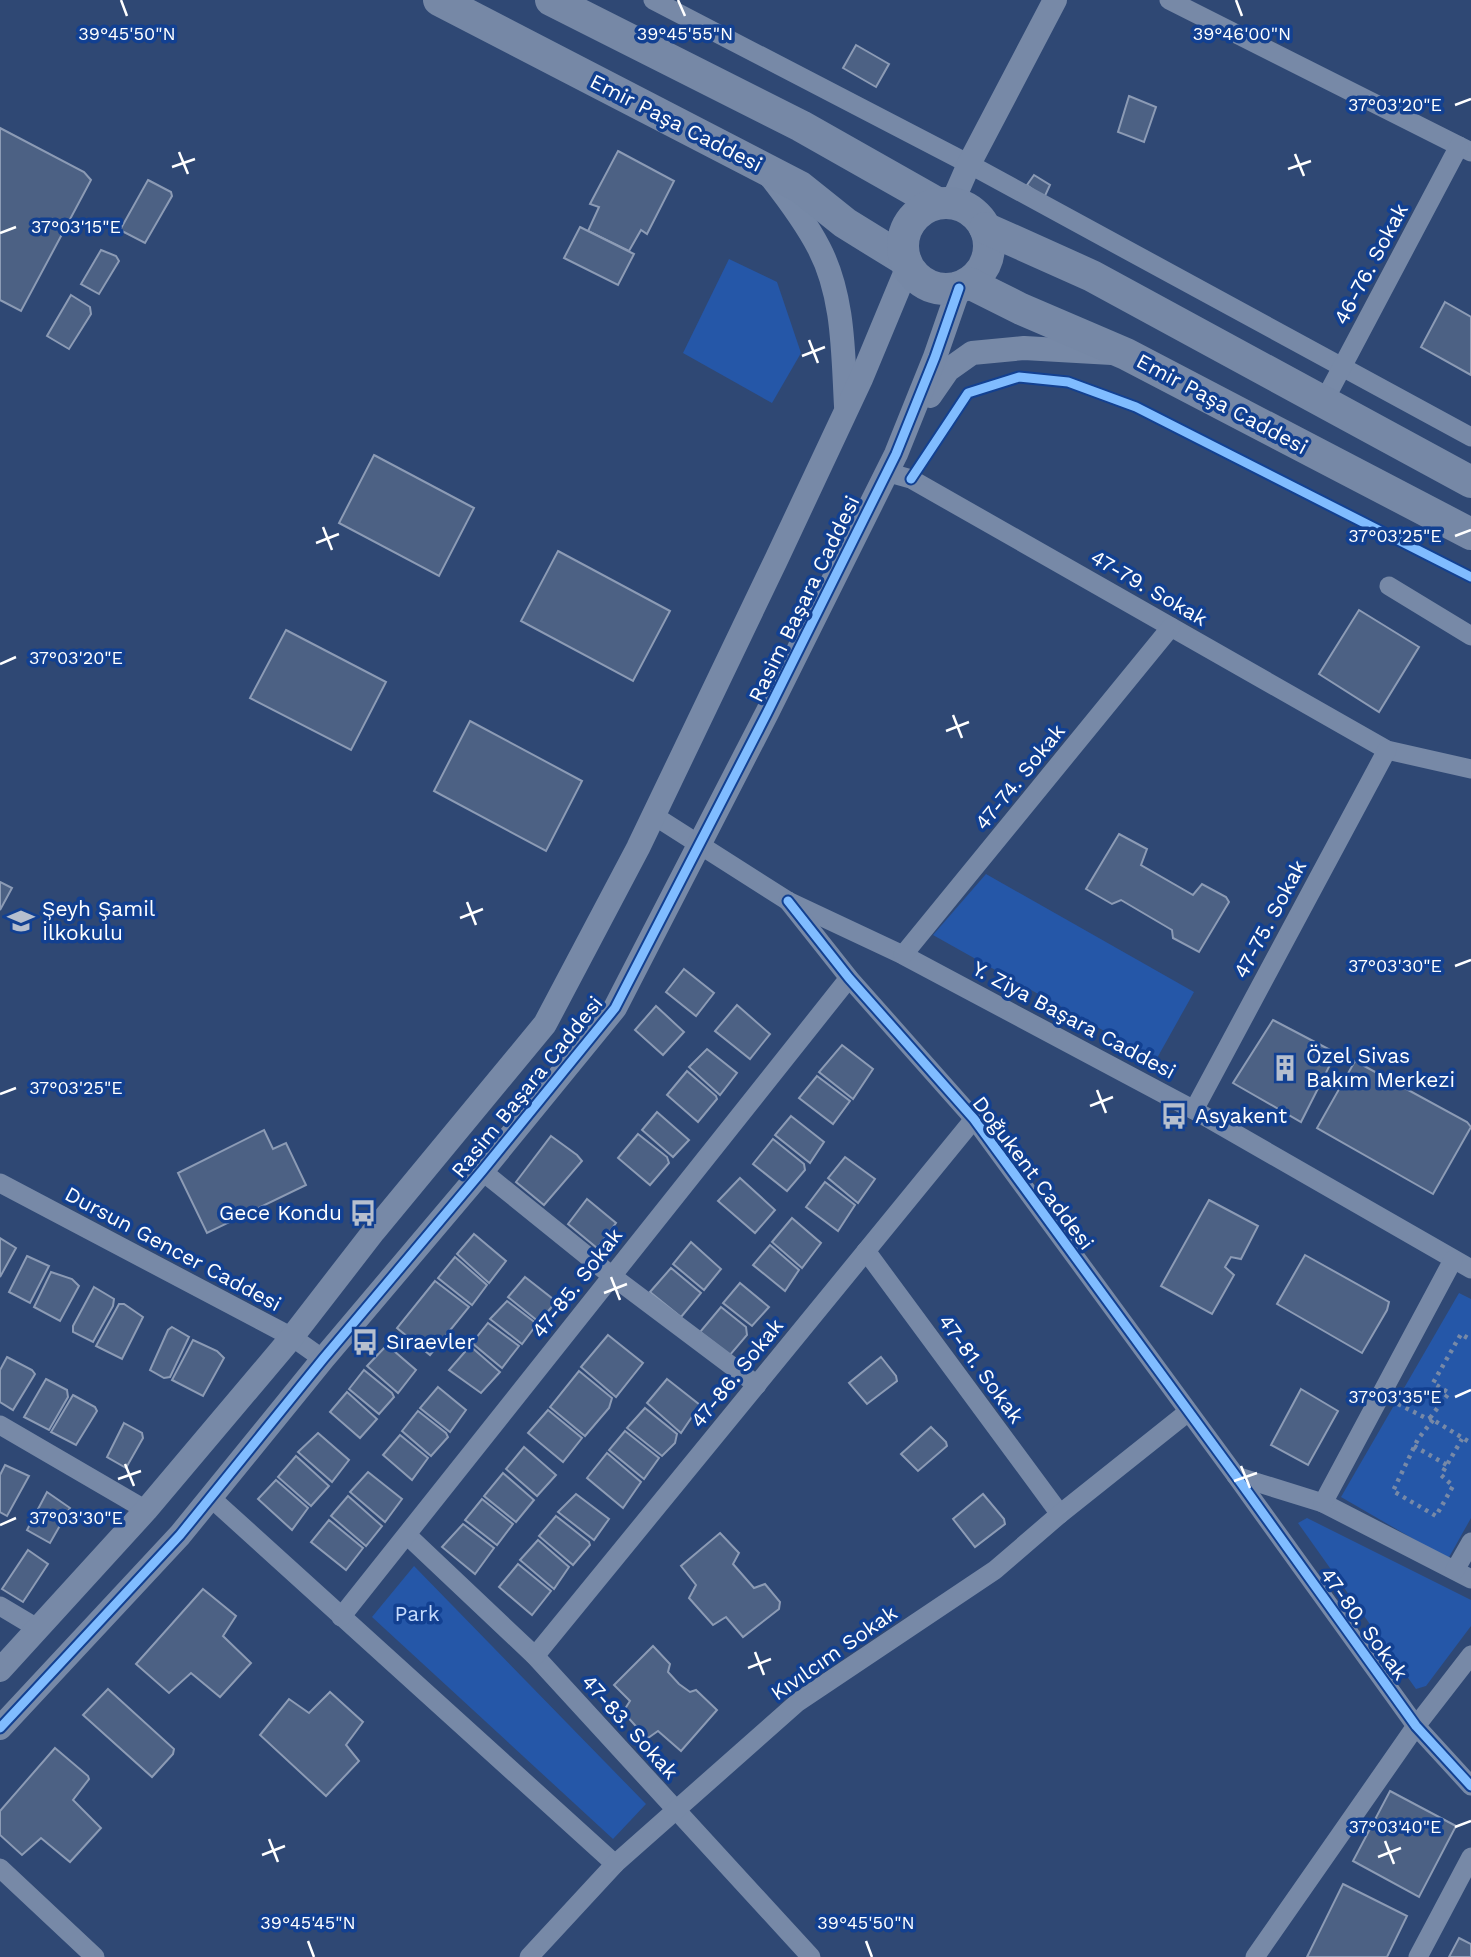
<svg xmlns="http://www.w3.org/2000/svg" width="1471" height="1957" font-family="'Work Sans',sans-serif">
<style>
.green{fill:#2557a8}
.building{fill:#4c6184;stroke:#8c9bb5;stroke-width:2}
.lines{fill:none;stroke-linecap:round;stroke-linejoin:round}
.path{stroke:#7789a7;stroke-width:4.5;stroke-dasharray:3.5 5;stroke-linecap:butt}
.minor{stroke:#7789a7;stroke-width:19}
.tertiary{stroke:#7789a7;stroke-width:24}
.primary{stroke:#7688a6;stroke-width:32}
.cycleway-casing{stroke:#124091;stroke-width:13}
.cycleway{stroke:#80bcff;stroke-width:9}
.ticks{fill:none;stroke:#fff;stroke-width:2.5}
.labels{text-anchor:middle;stroke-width:7;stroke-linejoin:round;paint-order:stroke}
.street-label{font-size:21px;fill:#fff;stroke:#124091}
.poi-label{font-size:21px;fill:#fff;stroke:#124091;text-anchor:start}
.park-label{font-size:21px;fill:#c6dbfd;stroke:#124091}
.ticks-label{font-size:18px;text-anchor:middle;fill:#fff;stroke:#124091;stroke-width:7;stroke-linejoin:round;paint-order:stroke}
</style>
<rect width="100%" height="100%" fill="#2f4874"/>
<g class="green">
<polygon points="729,259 777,282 801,353 772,403 683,353"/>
<polygon points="986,874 1194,992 1156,1060 933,935"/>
<polygon points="1459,1293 1471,1299 1471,1518 1448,1559 1341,1497"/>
<polygon points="1307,1518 1471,1600 1471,1626 1426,1686 1416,1689 1298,1523"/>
<polygon points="414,1566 646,1804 613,1839 372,1617"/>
</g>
<g class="building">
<polygon points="856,45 889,64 876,87 843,68"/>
<polygon points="1129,96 1156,107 1144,142 1118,132"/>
<polygon points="0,128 84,172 91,180 21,311 0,300"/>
<polygon points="618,151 674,181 647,234 641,230 629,251 588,231 599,207 590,204"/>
<polygon points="1034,175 1050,185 1044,198 1027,185"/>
<polygon points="148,180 171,192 172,196 145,243 120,230"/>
<polygon points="580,227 634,254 618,285 564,258"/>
<polygon points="101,250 116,256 119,261 99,294 81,284"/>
<polygon points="71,295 90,307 91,314 69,349 47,336"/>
<polygon points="1445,302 1471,317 1471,375 1421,347"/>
<polygon points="374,455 474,508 439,576 339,523"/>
<polygon points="558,551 670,611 633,681 521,621"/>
<polygon points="1359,610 1419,647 1379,712 1319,674"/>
<polygon points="286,630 386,682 351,750 250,698"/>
<polygon points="470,721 582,781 546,851 434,791"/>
<polygon points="1119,834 1147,849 1141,865 1193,895 1202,884 1226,897 1229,902 1199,952 1173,938 1172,930 1121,900 1112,904 1086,889"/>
<polygon points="0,882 12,888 0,910"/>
<polygon points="684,969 714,993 696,1016 666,992"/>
<polygon points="737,1005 770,1034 750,1059 715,1031"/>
<polygon points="656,1006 684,1032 663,1055 635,1030"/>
<polygon points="1273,1020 1336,1053 1301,1122 1233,1083"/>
<polygon points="842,1045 873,1069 853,1099 819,1072"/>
<polygon points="707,1049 737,1073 720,1095 689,1067"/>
<polygon points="1355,1061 1467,1122 1471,1127 1433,1194 1317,1128"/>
<polygon points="687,1071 716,1096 717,1099 698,1122 667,1095"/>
<polygon points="817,1076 850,1101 833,1124 799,1098"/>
<polygon points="657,1112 689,1140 673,1157 642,1130"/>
<polygon points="791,1116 824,1142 810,1163 775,1135"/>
<polygon points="264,1130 273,1149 286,1143 306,1185 207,1233 178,1173"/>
<polygon points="638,1134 667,1157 669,1163 650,1185 618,1158"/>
<polygon points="551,1136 577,1155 582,1161 544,1205 516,1182"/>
<polygon points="773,1139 804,1164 805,1170 787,1191 753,1164"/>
<polygon points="845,1157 875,1179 858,1203 828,1178"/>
<polygon points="740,1178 775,1210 755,1233 718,1201"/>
<polygon points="825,1182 855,1205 838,1231 806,1207"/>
<polygon points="587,1199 616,1223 597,1248 568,1224"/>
<polygon points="1209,1200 1258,1226 1241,1259 1231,1257 1225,1267 1234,1275 1212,1314 1161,1286"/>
<polygon points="792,1218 821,1243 802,1268 772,1242"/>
<polygon points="474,1234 506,1261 489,1283 457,1254"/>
<polygon points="0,1238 16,1248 0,1277"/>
<polygon points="691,1242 721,1269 704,1290 673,1264"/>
<polygon points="770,1245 799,1270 785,1291 753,1265"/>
<polygon points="1305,1255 1389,1302 1387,1310 1362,1353 1277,1304"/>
<polygon points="27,1256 49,1266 30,1303 9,1292"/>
<polygon points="455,1257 487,1285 472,1305 438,1278"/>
<polygon points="671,1268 701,1293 681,1317 650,1292"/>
<polygon points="51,1272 72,1279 79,1286 60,1321 34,1307"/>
<polygon points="525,1277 553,1299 555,1303 539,1322 508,1297"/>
<polygon points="435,1281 469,1307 430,1355 397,1328"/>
<polygon points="740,1283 769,1307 752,1326 723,1303"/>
<polygon points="94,1287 114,1299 113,1306 93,1342 73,1332 73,1326"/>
<polygon points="507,1301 537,1324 522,1344 490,1319"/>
<polygon points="119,1304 124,1304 143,1317 122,1359 96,1346"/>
<polygon points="721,1307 746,1327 747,1335 730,1355 700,1332"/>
<polygon points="488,1323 519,1346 502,1368 472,1343"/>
<polygon points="172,1327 189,1337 170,1377 164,1378 150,1370 168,1330"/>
<polygon points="608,1335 643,1363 616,1397 581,1367"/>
<polygon points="193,1340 217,1351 224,1358 203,1396 172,1380"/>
<polygon points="387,1345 416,1370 398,1393 367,1366"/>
<polygon points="470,1346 500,1372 481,1393 449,1370"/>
<polygon points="7,1357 32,1370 35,1374 13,1410 0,1402 0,1370"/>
<polygon points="881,1357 896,1376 897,1381 867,1404 849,1383"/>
<polygon points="364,1370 392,1393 394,1397 379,1414 349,1389"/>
<polygon points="579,1371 612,1398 609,1408 585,1436 550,1407"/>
<polygon points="46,1379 67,1390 68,1397 49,1430 24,1417"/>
<polygon points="667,1379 700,1405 681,1433 647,1403"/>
<polygon points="438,1387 466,1410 450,1432 420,1408"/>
<polygon points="1301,1389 1338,1411 1308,1465 1271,1445"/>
<polygon points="347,1392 377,1419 360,1438 330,1412"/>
<polygon points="73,1395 95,1407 97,1411 76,1445 51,1432"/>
<polygon points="645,1408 677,1434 675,1443 662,1456 627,1428"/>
<polygon points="548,1410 582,1438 563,1462 528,1433"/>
<polygon points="418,1411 446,1433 448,1437 431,1456 402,1431"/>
<polygon points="124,1423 142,1433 143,1438 126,1468 107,1457"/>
<polygon points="931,1427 946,1442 947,1446 918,1471 901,1454"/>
<polygon points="625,1431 659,1458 644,1479 609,1450"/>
<polygon points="318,1433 349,1460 332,1482 298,1452"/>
<polygon points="400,1435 428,1458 412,1480 383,1455"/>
<polygon points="524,1447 556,1475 537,1496 506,1469"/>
<polygon points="607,1453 641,1482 623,1508 587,1478"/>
<polygon points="296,1456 329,1486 311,1506 278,1477"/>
<polygon points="5,1465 29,1476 7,1516 0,1512 0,1475"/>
<polygon points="368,1472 402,1499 385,1522 350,1492"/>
<polygon points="503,1473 534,1500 516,1522 484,1496"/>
<polygon points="276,1480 308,1508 292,1530 258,1499"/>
<polygon points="47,1492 70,1508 50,1543 27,1530"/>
<polygon points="576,1494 609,1519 594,1540 558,1512"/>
<polygon points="983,1494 1004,1519 1005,1524 975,1547 953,1519"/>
<polygon points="348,1496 382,1526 366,1546 331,1516"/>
<polygon points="482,1499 513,1524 497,1545 465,1520"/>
<polygon points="556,1516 589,1542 590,1545 573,1565 539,1536"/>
<polygon points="329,1520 363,1548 346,1570 311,1542"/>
<polygon points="463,1524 494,1548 475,1574 442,1547"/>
<polygon points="720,1533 739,1553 733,1564 754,1588 765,1584 780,1602 779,1609 743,1637 726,1617 713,1625 689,1598 696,1585 681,1566"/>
<polygon points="538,1540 569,1567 554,1589 520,1560"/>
<polygon points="28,1550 48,1564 23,1602 2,1589"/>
<polygon points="518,1564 551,1591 532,1615 499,1587"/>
<polygon points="203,1589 236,1616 223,1636 251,1663 220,1697 191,1673 169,1693 136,1664"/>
<polygon points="653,1646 670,1664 668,1672 679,1684 690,1692 696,1690 717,1710 681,1751 658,1731 648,1738 642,1733 623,1712 630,1701 614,1685"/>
<polygon points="108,1689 174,1749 173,1754 152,1777 83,1715"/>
<polygon points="330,1692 363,1722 346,1745 359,1761 326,1796 260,1735 289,1699 309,1713"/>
<polygon points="55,1748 88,1776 89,1779 73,1800 101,1828 70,1862 41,1838 22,1855 0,1835 0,1811"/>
<polygon points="1390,1791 1456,1826 1419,1897 1353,1861"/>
<polygon points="1343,1884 1407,1916 1387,1957 1307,1957"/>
<polygon points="1459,1938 1471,1944 1471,1957 1449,1957"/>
</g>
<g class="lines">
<g class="path">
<polyline points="1398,1404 1428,1419 1430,1418 1471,1443"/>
<polyline points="1430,1418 1449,1393 1433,1383 1461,1334 1471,1340"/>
<polyline points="1433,1420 1418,1439 1393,1491 1436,1516 1453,1486 1441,1475 1462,1439"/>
<polyline points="1414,1446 1447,1465"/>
</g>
<g class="minor">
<polyline points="653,0 969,164 1471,437"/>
<polyline points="1169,0 1471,152"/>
<polyline points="1323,403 1459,146"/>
<polyline points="886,472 911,479 1387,750 1471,769"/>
<polyline points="1389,586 1471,636"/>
<polyline points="653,815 788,901 903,955 1194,1110 1471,1269"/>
<polyline points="788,901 849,978 974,1119 1236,1476 1416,1726 1471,1786"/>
<polyline points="903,955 1171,627"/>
<polyline points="1194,1110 1387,750"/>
<polyline points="482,1171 612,1276 757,1385"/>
<polyline points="0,1183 292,1337 323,1359"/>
<polyline points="866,1251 1060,1514"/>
<polyline points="0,1425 146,1510"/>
<polyline points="1236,1476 1323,1503 1471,1579"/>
<polyline points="210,1497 615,1864"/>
<polyline points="1323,1503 1453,1260"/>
<polyline points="407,1535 535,1656 811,1957"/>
<polyline points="1455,1570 1471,1542"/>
<polyline points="0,1606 37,1628"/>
<polyline points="341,1617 849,978"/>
<polyline points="535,1656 974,1119"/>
<polyline points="0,1868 95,1957"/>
<polyline points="529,1957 615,1864 798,1702 995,1570 1060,1514 1188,1412"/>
<polyline points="1255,1957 1416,1726 1471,1655"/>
<polyline points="1418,1957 1471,1857"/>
</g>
<g class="tertiary">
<path d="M767,172C786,196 805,221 819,248C844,296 843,353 846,406"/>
<polyline points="952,203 969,164 1055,0"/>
<polyline points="930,396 948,370 972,353 1024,348 1112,353"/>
<polyline points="0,1670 146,1510 292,1337 374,1231 545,1024 638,848 777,558 861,379 908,266"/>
<polyline points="0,1728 180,1535 323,1359 482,1171 615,1008 767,713 896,454 935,357 959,288"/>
</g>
<g class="primary">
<polyline points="439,0 800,187 845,223 905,260"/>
<polyline points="551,0 801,126 937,203"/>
<circle cx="946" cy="246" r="43"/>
<polyline points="985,228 1092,276 1471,482"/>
<polyline points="969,283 1021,309 1126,354 1471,534"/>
</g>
<defs>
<g id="cycleway">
<polyline points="911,479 968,393 1019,377 1068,382 1136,407 1471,577"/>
<polyline points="788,901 849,978 974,1119 1236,1476 1416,1726 1471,1786"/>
<polyline points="0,1728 180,1535 323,1359 482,1171 615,1008 767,713 896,454 935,357 959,288"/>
</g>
</defs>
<use href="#cycleway" class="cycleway-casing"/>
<use href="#cycleway" class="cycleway"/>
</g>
<path class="ticks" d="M121,0L127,16M678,0L685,16M1236,0L1242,16M1455,105L1471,99M179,152L188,174M1295,154L1304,176M172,167L195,159M1288,169L1311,161M0,233L16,227M809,340L818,363M802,356L825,347M323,527L332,550M1455,536L1471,530M316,543L339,534M0,664L16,657M953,715L962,738M946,731L969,722M467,902L476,925M460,918L483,909M1455,966L1471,960M1097,1090L1106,1113M0,1094L16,1088M1090,1106L1113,1097M611,1277L620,1300M604,1293L627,1284M1455,1397L1471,1390M125,1464L134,1486M1241,1466L1250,1488M118,1479L141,1471M1234,1481L1257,1473M0,1525L16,1518M755,1652L764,1675M748,1668L771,1659M1455,1827L1471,1821M269,1839L278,1862M1385,1841L1394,1864M262,1855L285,1846M1378,1857L1401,1848M308,1941L314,1957M866,1941L872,1957"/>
<defs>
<symbol id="school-bare" viewBox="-9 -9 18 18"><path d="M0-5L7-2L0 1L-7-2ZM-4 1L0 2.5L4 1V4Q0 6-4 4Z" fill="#b6bfce" stroke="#124091" stroke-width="2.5" paint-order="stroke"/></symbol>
<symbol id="building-bare" viewBox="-9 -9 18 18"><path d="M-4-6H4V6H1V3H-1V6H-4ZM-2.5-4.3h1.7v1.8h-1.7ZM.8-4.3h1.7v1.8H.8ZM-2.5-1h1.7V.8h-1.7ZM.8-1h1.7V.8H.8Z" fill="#b6bfce" stroke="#124091" stroke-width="2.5" paint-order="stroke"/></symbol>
<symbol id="bus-bare" viewBox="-9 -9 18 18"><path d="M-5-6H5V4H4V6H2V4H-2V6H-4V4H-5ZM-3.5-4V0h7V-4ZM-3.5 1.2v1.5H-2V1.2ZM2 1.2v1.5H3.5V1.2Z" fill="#b6bfce" stroke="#124091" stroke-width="2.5" paint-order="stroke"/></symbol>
</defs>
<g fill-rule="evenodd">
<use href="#school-bare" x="2" y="902" width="38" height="38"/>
<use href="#building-bare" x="1266" y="1049" width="38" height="38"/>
<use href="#bus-bare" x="1155" y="1097" width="38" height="38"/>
<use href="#bus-bare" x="344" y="1194" width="38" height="38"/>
<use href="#bus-bare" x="346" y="1323" width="38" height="38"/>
</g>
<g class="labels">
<g class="street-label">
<text transform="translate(676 123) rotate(27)" y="7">Emir Paşa Caddesi</text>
<text transform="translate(1371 264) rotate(-62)" y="7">46-76. Sokak</text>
<text transform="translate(1222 404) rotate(28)" y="7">Emir Paşa Caddesi</text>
<text transform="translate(1149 588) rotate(30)" y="7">47-79. Sokak</text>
<text transform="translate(804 599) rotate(-64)" y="7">Rasim Başara Caddesi</text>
<text transform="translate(1020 777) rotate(-51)" y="7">47-74. Sokak</text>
<text transform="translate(1270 919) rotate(-62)" y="7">47-75. Sokak</text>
<text transform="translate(1074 1020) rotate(28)" y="7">Y. Ziya Başara Caddesi</text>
<text transform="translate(527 1087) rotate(-51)" y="7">Rasim Başara Caddesi</text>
<text transform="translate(1033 1173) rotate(53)" y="7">Doğukent Caddesi</text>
<text transform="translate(173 1249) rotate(28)" y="7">Dursun Gencer Caddesi</text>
<text transform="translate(577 1283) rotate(-52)" y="7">47-85. Sokak</text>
<text transform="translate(981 1369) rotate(54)" y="7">47-81. Sokak</text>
<text transform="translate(737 1373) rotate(-51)" y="7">47-86. Sokak</text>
<text transform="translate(1364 1624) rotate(54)" y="7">47-80. Sokak</text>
<text transform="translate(834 1653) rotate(-35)" y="7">Kıvılcım Sokak</text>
<text transform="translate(630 1727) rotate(48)" y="7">47-83. Sokak</text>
</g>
<g class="poi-label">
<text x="42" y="916">Şeyh Şamil<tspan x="42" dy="24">İlkokulu</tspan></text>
<text x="1306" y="1063">Özel Sivas<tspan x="1306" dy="24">Bakım Merkezi</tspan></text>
<text x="1195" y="1123">Asyakent</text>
<text x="342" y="1220" text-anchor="end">Gece Kondu</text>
<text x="386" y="1349">Sıraevler</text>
</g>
<g class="park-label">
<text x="417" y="1621">Park</text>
</g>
</g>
<g class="ticks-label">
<text x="127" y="40">39°45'50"N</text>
<text x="685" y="40">39°45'55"N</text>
<text x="1242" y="40">39°46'00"N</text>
<text x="1395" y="111">37°03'20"E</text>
<text x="76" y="233">37°03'15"E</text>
<text x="1395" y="542">37°03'25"E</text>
<text x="76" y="664">37°03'20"E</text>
<text x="1395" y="972">37°03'30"E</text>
<text x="76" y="1094">37°03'25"E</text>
<text x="1395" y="1403">37°03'35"E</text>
<text x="76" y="1524">37°03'30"E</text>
<text x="1395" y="1833">37°03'40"E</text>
<text x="308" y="1929">39°45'45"N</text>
<text x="866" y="1929">39°45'50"N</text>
</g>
</svg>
